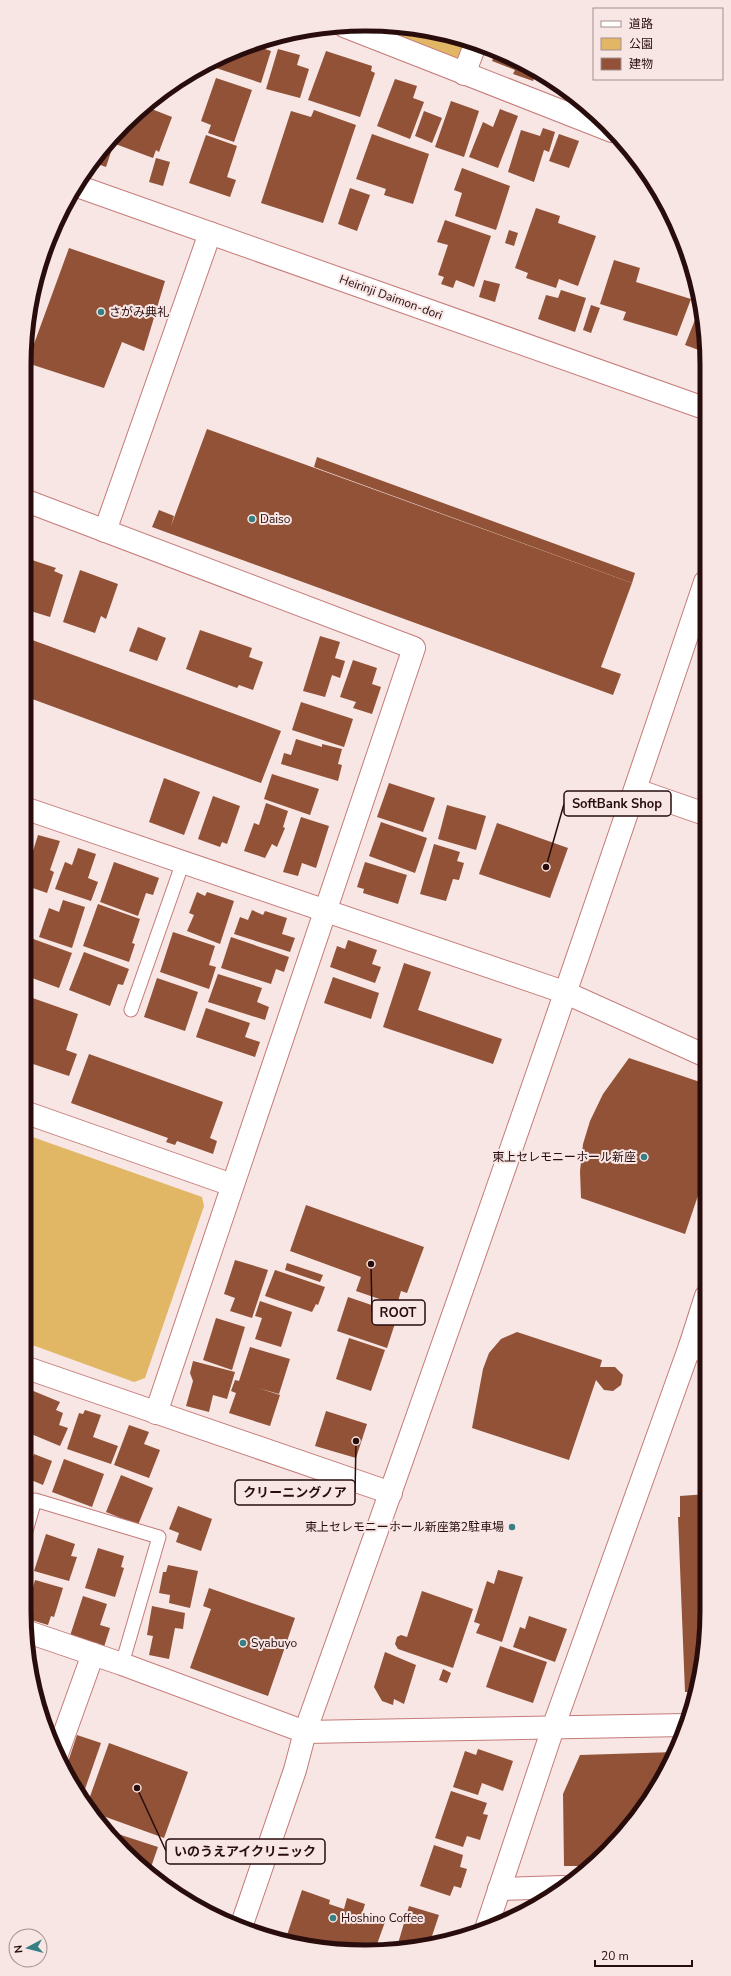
<svg xmlns="http://www.w3.org/2000/svg" width="731" height="1976" font-family="'Nunito Sans','Noto Sans JP',sans-serif">
<style>
.green{fill:#e1b765}
.building{fill:#915238}
.lines{fill:none;stroke-linecap:round;stroke-linejoin:round}
.lane-casing{stroke:#c57b78;stroke-width:15}
.street-casing{stroke:#c57b78;stroke-width:24}
.secondary-casing{stroke:#c57b78;stroke-width:24}
.lane{stroke:#fff;stroke-width:13}
.street{stroke:#fff;stroke-width:22}
.secondary{stroke:#fff;stroke-width:22}
.poi-dot{fill:#367f85;stroke:#f7e6e4;stroke-width:1.5}
.labels{text-anchor:middle;stroke-width:4;stroke-linejoin:round;paint-order:stroke}
.street-label{font-size:12px;fill:#290d0d;stroke:#f7e6e4}
.poi-label{font-size:12px;fill:#290d0d;stroke:#f7e6e4;text-anchor:start}
.rim{fill:none;stroke:#290d0d;stroke-width:5}
.leader{fill:none;stroke:#290d0d;stroke-width:1.5}
.callout-dot{fill:#290d0d;stroke:#f7e6e4;stroke-width:1.5}
.callout{fill:#f7e6e4;stroke:#290d0d;stroke-width:1.5}
.callout-label{font-size:13px;text-anchor:middle;font-weight:bold;fill:#290d0d}
</style>
<rect width="100%" height="100%" fill="#f7e6e4"/>
<g class="green">
<polygon points="388,25 454,36 475,45 464,74 344,26"/>
<polygon points="24,1134 202,1197 204,1206 145,1378 134,1382 24,1342"/>
</g>
<g class="building">
<polygon points="265,40 262,48 271,51 261,83 216,68 220,58 256,42"/>
<polygon points="278,49 300,55 297,65 309,69 300,98 266,89"/>
<polygon points="326,51 372,66 371,71 375,73 360,117 308,100"/>
<polygon points="495,54 536,73 533,81 513,74 515,70 492,61"/>
<polygon points="216,78 252,90 234,142 208,133 211,125 201,121"/>
<polygon points="395,79 417,86 413,98 424,102 410,139 377,126"/>
<polygon points="558,84 572,96 572,97 555,90"/>
<polygon points="451,101 479,111 464,157 435,147"/>
<polygon points="144,106 172,117 159,152 156,150 153,158 110,142"/>
<polygon points="500,109 518,116 498,168 469,157 483,122 493,127"/>
<polygon points="314,110 356,125 323,223 261,203 291,111 311,117"/>
<polygon points="424,111 442,118 432,143 415,136"/>
<polygon points="543,128 555,132 549,152 544,150 534,182 508,172 521,130 540,136"/>
<polygon points="372,134 429,154 413,204 384,195 386,189 356,179"/>
<polygon points="559,134 579,141 569,168 549,161"/>
<polygon points="206,135 237,146 227,177 236,180 230,197 189,183"/>
<polygon points="107,144 113,146 106,167 92,162"/>
<polygon points="156,158 170,162 163,186 149,182"/>
<polygon points="462,168 510,186 496,230 455,216 462,193 454,190"/>
<polygon points="350,188 370,195 357,231 338,224"/>
<polygon points="536,208 560,216 558,223 596,236 578,286 559,279 556,288 526,278 528,273 515,268"/>
<polygon points="445,220 491,236 474,287 456,280 453,288 441,284 444,277 438,275 448,245 437,242"/>
<polygon points="509,230 518,233 514,246 505,243"/>
<polygon points="69,248 165,281 144,351 122,342 104,388 27,363"/>
<polygon points="614,260 640,268 636,282 691,299 677,336 623,320 626,312 600,304"/>
<polygon points="484,280 500,284 495,302 479,297"/>
<polygon points="561,290 586,298 575,332 538,319 546,295 558,298"/>
<polygon points="591,305 600,308 591,333 583,330"/>
<polygon points="700,307 704,321 704,352 685,345"/>
<polygon points="207,429 632,583 601,667 621,674 613,695 152,527 159,510 174,516 171,526"/>
<polygon points="317,457 635,573 632,583 314,467"/>
<polygon points="32,560 56,568 54,571 63,575 50,617 24,609 24,585"/>
<polygon points="80,570 118,584 106,619 101,616 95,633 63,622"/>
<polygon points="138,627 166,638 157,661 129,651"/>
<polygon points="200,630 252,648 249,657 263,662 253,690 239,685 237,688 186,669"/>
<polygon points="320,636 340,642 335,658 345,661 340,678 332,675 325,697 303,691"/>
<polygon points="24,637 281,731 261,783 24,696"/>
<polygon points="353,660 377,668 372,684 381,687 372,714 353,708 356,702 340,697"/>
<polygon points="301,702 353,719 344,747 292,730"/>
<polygon points="296,739 322,747 322,744 342,749 338,764 342,765 338,781 281,764 284,753 291,755"/>
<polygon points="272,774 319,789 310,815 264,799"/>
<polygon points="164,778 200,792 184,835 149,822"/>
<polygon points="389,783 435,798 423,832 377,817"/>
<polygon points="213,796 240,806 227,844 222,842 220,847 198,839"/>
<polygon points="266,803 288,811 283,827 285,828 277,847 272,844 265,858 244,851 254,823 259,825"/>
<polygon points="447,805 486,816 476,850 438,839"/>
<polygon points="301,817 329,826 316,868 302,863 298,876 283,872"/>
<polygon points="381,822 427,838 415,873 369,856"/>
<polygon points="497,823 568,848 550,898 479,874"/>
<polygon points="38,835 60,841 50,870 54,872 47,893 24,885 24,859 28,849 33,851"/>
<polygon points="434,844 460,852 457,861 464,863 459,880 453,879 446,901 420,894"/>
<polygon points="78,848 96,854 88,878 98,882 91,901 55,889 65,862 72,865"/>
<polygon points="114,862 159,878 153,895 146,893 138,916 100,902"/>
<polygon points="365,862 407,875 398,904 363,893 364,889 357,887"/>
<polygon points="197,892 205,896 207,892 234,901 220,944 187,931 194,915 189,913"/>
<polygon points="63,900 85,907 72,948 39,937 49,908 59,912"/>
<polygon points="98,904 140,919 132,943 135,944 129,962 83,946"/>
<polygon points="252,910 263,915 265,911 287,918 282,934 295,938 290,952 234,934 240,917 248,920"/>
<polygon points="173,932 215,946 209,965 216,967 209,989 160,972"/>
<polygon points="25,936 72,953 59,988 24,975"/>
<polygon points="231,937 289,957 284,972 276,969 271,984 221,968"/>
<polygon points="348,940 377,950 372,964 381,967 375,983 330,967 337,946 345,949"/>
<polygon points="84,952 129,969 123,985 118,984 110,1006 69,990"/>
<polygon points="404,963 431,972 418,1010 502,1039 493,1064 383,1027"/>
<polygon points="218,974 262,988 257,1002 269,1007 265,1020 208,1002"/>
<polygon points="333,977 379,993 371,1019 324,1003"/>
<polygon points="157,978 198,992 185,1031 144,1017"/>
<polygon points="24,995 78,1014 66,1050 77,1054 69,1076 24,1061"/>
<polygon points="206,1008 250,1023 245,1037 260,1042 255,1057 196,1037"/>
<polygon points="89,1054 223,1102 210,1138 217,1141 213,1154 177,1141 175,1145 166,1142 168,1138 71,1103"/>
<polygon points="629,1058 706,1084 706,1172 685,1234 581,1198 580,1171 583,1144 590,1121 603,1094"/>
<polygon points="306,1205 424,1247 407,1293 401,1291 397,1305 356,1291 361,1277 290,1251"/>
<polygon points="235,1260 268,1270 252,1318 230,1311 235,1298 224,1294"/>
<polygon points="287,1263 323,1275 320,1282 285,1270"/>
<polygon points="275,1270 325,1287 318,1305 316,1304 312,1312 265,1296"/>
<polygon points="348,1297 398,1314 387,1348 337,1331"/>
<polygon points="260,1301 292,1312 281,1347 255,1339 262,1318 255,1316"/>
<polygon points="216,1318 245,1327 232,1370 203,1360"/>
<polygon points="517,1332 602,1360 600,1367 615,1367 623,1375 621,1385 613,1391 604,1390 596,1380 569,1460 472,1428 483,1369 489,1353 501,1339"/>
<polygon points="349,1338 385,1350 371,1391 336,1379"/>
<polygon points="250,1347 290,1359 279,1394 258,1388 280,1395 270,1426 229,1413 236,1393 231,1391 235,1380 239,1381"/>
<polygon points="193,1361 235,1372 227,1399 213,1395 209,1412 186,1406 193,1381 190,1373"/>
<polygon points="31,1390 60,1402 56,1410 63,1413 59,1425 68,1428 60,1446 24,1431 24,1406"/>
<polygon points="85,1410 101,1415 93,1437 118,1446 111,1464 67,1449 79,1413 83,1414"/>
<polygon points="326,1411 367,1424 356,1458 315,1446"/>
<polygon points="129,1425 149,1432 144,1444 160,1450 149,1478 114,1465"/>
<polygon points="34,1454 52,1461 43,1485 31,1480 28,1489 24,1488 24,1461 30,1463"/>
<polygon points="64,1459 104,1474 92,1507 52,1492"/>
<polygon points="121,1475 153,1488 138,1525 106,1512"/>
<polygon points="707,1494 707,1610 696,1692 685,1692 678,1517 680,1517 680,1496"/>
<polygon points="178,1506 212,1519 201,1551 176,1542 179,1533 169,1529"/>
<polygon points="46,1534 75,1544 71,1556 77,1557 69,1581 34,1571"/>
<polygon points="98,1548 124,1556 121,1567 124,1568 115,1597 85,1588"/>
<polygon points="168,1565 198,1571 190,1608 169,1603 170,1595 159,1593 163,1572 166,1572"/>
<polygon points="498,1570 523,1577 502,1642 476,1633 480,1624 474,1622 487,1581 494,1584"/>
<polygon points="35,1580 63,1588 54,1617 51,1616 48,1625 25,1618"/>
<polygon points="209,1588 295,1618 268,1696 190,1668 211,1609 203,1606"/>
<polygon points="422,1591 473,1609 453,1668 398,1649 395,1644 397,1637 401,1635 407,1637"/>
<polygon points="83,1596 107,1604 100,1625 110,1628 103,1650 69,1639"/>
<polygon points="152,1606 185,1613 183,1629 175,1628 169,1659 149,1655 153,1636 147,1635"/>
<polygon points="529,1616 567,1629 555,1662 513,1647 520,1627 525,1629"/>
<polygon points="500,1646 547,1662 533,1703 486,1687"/>
<polygon points="385,1652 416,1665 404,1704 394,1699 393,1705 382,1701 374,1687"/>
<polygon points="443,1669 451,1673 447,1683 439,1680"/>
<polygon points="77,1735 101,1743 84,1792 75,1789 65,1771"/>
<polygon points="109,1743 188,1772 164,1838 92,1812 87,1805"/>
<polygon points="478,1749 513,1761 503,1791 482,1783 478,1795 453,1787 465,1751 476,1755"/>
<polygon points="675,1752 672,1762 637,1818 586,1866 564,1866 563,1794 580,1755"/>
<polygon points="451,1791 487,1803 483,1814 488,1815 480,1840 467,1836 463,1847 435,1838"/>
<polygon points="101,1823 108,1825 106,1832 101,1824"/>
<polygon points="115,1833 158,1847 150,1870 113,1839"/>
<polygon points="434,1845 463,1855 460,1867 467,1869 461,1888 454,1886 450,1896 420,1886"/>
<polygon points="302,1890 330,1900 329,1904 344,1909 347,1898 365,1904 362,1914 385,1922 376,1947 321,1949 285,1941"/>
<polygon points="409,1906 439,1915 429,1945 397,1947"/>
<polygon points="524,1907 532,1907 524,1911"/>
</g>
<g class="lines">
<defs>
<g id="lane">
<polyline points="131,1010 183,862"/>
<polyline points="24,1538 35,1500 159,1537 122,1664"/>
</g>
<g id="street">
<polyline points="344,26 612,131"/>
<polyline points="464,74 475,45"/>
<polyline points="24,500 414,648 156,1413"/>
<polyline points="105,531 210,233"/>
<polyline points="636,790 705,814"/>
<polyline points="24,1112 232,1185"/>
<polyline points="690,1346 706,1352"/>
<polyline points="24,1367 391,1493"/>
<polyline points="28,1632 122,1664 305,1732 686,1725"/>
<polyline points="57,1754 93,1654"/>
<polyline points="499,1889 563,1887"/>
<polyline points="486,1929 553,1728"/>
</g>
<g id="secondary">
<polyline points="77,186 704,408"/>
<polyline points="24,808 564,992 706,1056"/>
<polyline points="553,1728 690,1346 706,1296"/>
<path d="M241,1927L295,1770L305,1732C442,1350 576,967 705,582"/>
</g>
</defs>
<use href="#lane" class="lane-casing"/>
<use href="#street" class="street-casing"/>
<use href="#secondary" class="secondary-casing"/>
<use href="#lane" class="lane"/>
<use href="#street" class="street"/>
<use href="#secondary" class="secondary"/>
</g>
<g class="poi-dot">
<circle cx="101" cy="312" r="4"/>
<circle cx="252" cy="519" r="4"/>
<circle cx="644" cy="1157" r="4"/>
<circle cx="512" cy="1527" r="4"/>
<circle cx="243" cy="1643" r="4"/>
<circle cx="333" cy="1918" r="4"/>
</g>
<g class="labels">
<g class="street-label">
<text transform="translate(391 297) rotate(20)" y="4">Heirinji Daimon-dori</text>
</g>
<g class="poi-label">
<text x="109" y="316">さがみ典礼</text>
<text x="260" y="523">Daiso</text>
<text x="636" y="1161" text-anchor="end">東上セレモニーホール新座</text>
<text x="504" y="1531" text-anchor="end">東上セレモニーホール新座第2駐車場</text>
<text x="251" y="1647">Syabuyo</text>
<text x="341" y="1922">Hoshino Coffee</text>
</g>
</g>
<path d="M0 0H731V1976H0ZM365 31H366A334 334 0 0 1 700 365V1611A334 334 0 0 1 366 1945H365A334 334 0 0 1 31 1611V365A334 334 0 0 1 365 31Z" fill="#f7e6e4" fill-rule="evenodd"/>
<path class="rim" d="M365 31H366A334 334 0 0 1 700 365V1611A334 334 0 0 1 366 1945H365A334 334 0 0 1 31 1611V365A334 334 0 0 1 365 31Z"/>
<path class="leader" d="M546 867L564 804M371 1264L372 1312M356 1441L355 1492M137 1788L166 1851"/>
<g class="callout-dot">
<circle cx="546" cy="867" r="4"/>
<circle cx="371" cy="1264" r="4"/>
<circle cx="356" cy="1441" r="4"/>
<circle cx="137" cy="1788" r="4"/>
</g>
<g class="callout">
<rect x="564" y="791" width="107" height="25" rx="4"/>
<rect x="372" y="1300" width="53" height="25" rx="4"/>
<rect x="235" y="1480" width="120" height="25" rx="4"/>
<rect x="166" y="1839" width="159" height="25" rx="4"/>
</g>
<g class="callout-label">
<text x="617" y="808">SoftBank Shop</text>
<text x="398" y="1317">ROOT</text>
<text x="295" y="1497">クリーニングノア</text>
<text x="245" y="1856">いのうえアイクリニック</text>
</g>
<rect x="593" y="8" width="130" height="72" fill="#f7e6e4" stroke="#a58f8e"/>
<rect x="601" y="21" width="20" height="6" fill="#ffffff" stroke="#a58f8e"/>
<text x="629" y="28" font-size="12" fill="#290d0d">道路</text>
<rect x="601" y="38" width="20" height="12" fill="#e1b765" stroke="#a58f8e"/>
<text x="629" y="48" font-size="12" fill="#290d0d">公園</text>
<rect x="601" y="58" width="20" height="12" fill="#915238" stroke="#a58f8e"/>
<text x="629" y="68" font-size="12" fill="#290d0d">建物</text>
<g transform="translate(28 1948) rotate(263)"><circle r="19" fill="#f7e6e4" stroke="#a58f8e"/>
<path d="M0-3L7 15L0 10L-7 15Z" fill="#367f85"/>
<text y="-6" font-size="11" font-weight="bold" text-anchor="middle" fill="#290d0d">N</text>
</g>
<path d="M595 1960v6h97v-6" fill="none" stroke="#290d0d" stroke-width="2"/>
<text x="601" y="1960" font-size="12" fill="#290d0d" stroke="#f7e6e4" stroke-width="3" paint-order="stroke">20 m</text>
</svg>
